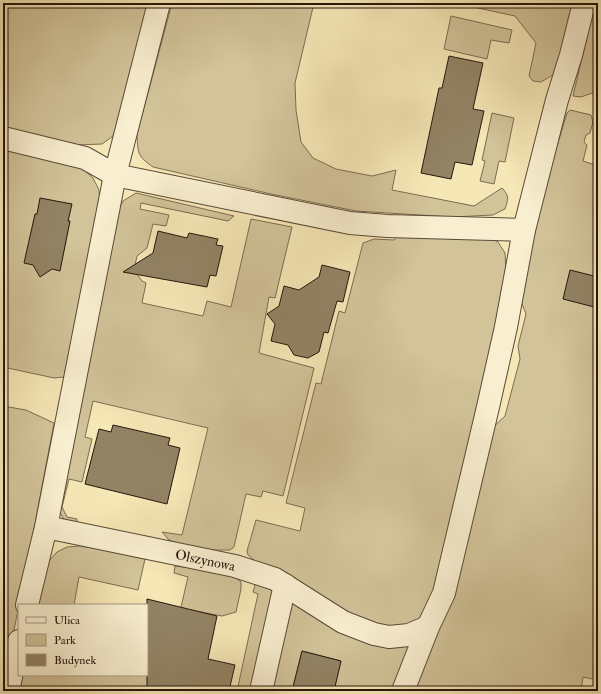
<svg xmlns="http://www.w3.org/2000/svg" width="601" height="694" font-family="'IM FELL Double Pica',serif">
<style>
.green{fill:#d2c399;stroke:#7c6c52}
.building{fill:#928364;stroke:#25160c}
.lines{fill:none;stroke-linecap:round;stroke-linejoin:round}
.minor-casing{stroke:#594a36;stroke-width:24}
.minor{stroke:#f9efd0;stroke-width:22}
.labels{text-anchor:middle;stroke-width:3;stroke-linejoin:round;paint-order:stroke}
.street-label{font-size:14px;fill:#25160c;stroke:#f9efd0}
</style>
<rect width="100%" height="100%" fill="#f6e7b6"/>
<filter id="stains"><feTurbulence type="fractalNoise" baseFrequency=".005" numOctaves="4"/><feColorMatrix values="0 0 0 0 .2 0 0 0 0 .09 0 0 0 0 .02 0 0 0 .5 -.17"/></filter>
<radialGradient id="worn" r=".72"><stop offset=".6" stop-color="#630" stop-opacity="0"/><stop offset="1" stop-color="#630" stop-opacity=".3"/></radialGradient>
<g class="green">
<polygon points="3,3 153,3 122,119 112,137 102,144 76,145 3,131"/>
<path d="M172,3H314L295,83L296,110L301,142L313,158L336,169L372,176L396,170L392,190L474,206L502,188C510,196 508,200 505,209L493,215L452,217L356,211L271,194L153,167C137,156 138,153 137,134Z"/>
<polygon points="455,3 578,3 565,57 553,75 541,82 533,81 529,76 536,43 515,16"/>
<polygon points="595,3 598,3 598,91 581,97 573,96"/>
<polygon points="451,16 512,30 509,43 491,40 487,59 444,49"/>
<polygon points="570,110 591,115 593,122 590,133 586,135 584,142 587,145 583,161 598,166 598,691 596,691 597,680 583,677 581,691 411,691 489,431 505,416 520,359 518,346 526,314 520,299 541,199 567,113"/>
<polygon points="492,113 514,118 505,162 499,161 494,184 480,181 485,161 482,160"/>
<polygon points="3,146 82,168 93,178 99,190 100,202 64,377 54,378 3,367"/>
<polygon points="136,193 234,216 228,221 141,203 140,209 169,215 166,226 153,224 147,248 137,256 134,270 142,281 146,283 142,303 203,316 207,301 231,307 251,219 292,227 275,298 269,297 259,353 314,368 283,496 263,491 261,497 246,494 234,547 230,550 212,550 190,547 169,540 162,532 182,535 208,428 93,401 85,437 92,439 82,482 69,479 62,507 67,517 77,519 77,523 65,521 60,513 119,209 123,201"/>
<polygon points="400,232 489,237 498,242 505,253 506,271 499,320 444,563 424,617 396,629 351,618 259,564 248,555 247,551 256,520 300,531 305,508 286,503 316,383 321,384 339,311 345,313 363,243 374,239 394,240"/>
<polygon points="3,406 26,410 54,423 24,582 3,682"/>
<polygon points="79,546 95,548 145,559 138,590 79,577 74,605 36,605 49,561 57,552 67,547"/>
<polygon points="175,566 216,571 234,576 241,582 241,589 236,612 222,616 185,609 153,691 18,691 22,675 147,675 181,607 188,577 174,573"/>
<polygon points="261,583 415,641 396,691 334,691 334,688 341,661 302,651 292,691 237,691 258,594 253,592 255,585"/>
</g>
<g class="building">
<polygon points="449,56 483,63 473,109 484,111 472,165 455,162 451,179 421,173 439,88 442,88"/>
<polygon points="40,198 72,204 68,221 70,221 60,271 52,269 40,277 33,265 24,263 35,214 37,214"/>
<polygon points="158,231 187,238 189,233 218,239 216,245 223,246 216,276 210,275 207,287 123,272 153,253"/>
<polygon points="322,265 350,272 343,302 337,301 328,333 324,332 319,352 308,358 294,355 288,345 271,341 275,324 267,314 279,306 284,286 299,290 319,277"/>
<polygon points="570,270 598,277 598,308 563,299"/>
<polygon points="113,425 170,438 168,445 180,448 167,504 85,484 99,429 111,432"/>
<polygon points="147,599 217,616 208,659 235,665 229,691 147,691"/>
<polygon points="302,651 341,661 334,691 292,691"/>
</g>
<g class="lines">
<defs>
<g id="minor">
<polyline points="3,138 85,158 115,175 350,223 387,226 524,230"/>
<polyline points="46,527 115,175 159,3"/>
<path id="s1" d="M27,605L46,527L235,566L275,579L343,622L374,634L389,637L409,635L428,627"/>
<polyline points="8,691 19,641"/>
<polyline points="261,691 285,585"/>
<polyline points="403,691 428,627 444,593 488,407 506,327 524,230 557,100 571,55 584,3"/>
</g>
</defs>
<use href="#minor" class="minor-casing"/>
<use href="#minor" class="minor"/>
</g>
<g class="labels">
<g class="street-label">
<text dy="5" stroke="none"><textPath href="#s1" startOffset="243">Olszynowa</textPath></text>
</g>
</g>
<rect width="601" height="694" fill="none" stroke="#f6e7b6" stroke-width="16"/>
<rect x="4" y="4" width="593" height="686" fill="none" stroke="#25160c" stroke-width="2"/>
<rect x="8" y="8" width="585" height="678" fill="none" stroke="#25160c"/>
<rect x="18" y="604" width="130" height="72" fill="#f9efd0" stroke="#a49882"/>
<rect x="26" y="617" width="20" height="6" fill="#f9efd0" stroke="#a49882"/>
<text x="54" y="624" font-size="12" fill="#25160c">Ulica</text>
<rect x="26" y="634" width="20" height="12" fill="#d2c399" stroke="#a49882"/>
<text x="54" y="644" font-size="12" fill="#25160c">Park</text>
<rect x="26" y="654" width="20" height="12" fill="#928364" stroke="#a49882"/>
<text x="54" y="664" font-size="12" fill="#25160c">Budynek</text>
<rect width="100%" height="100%" filter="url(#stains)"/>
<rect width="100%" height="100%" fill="url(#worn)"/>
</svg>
